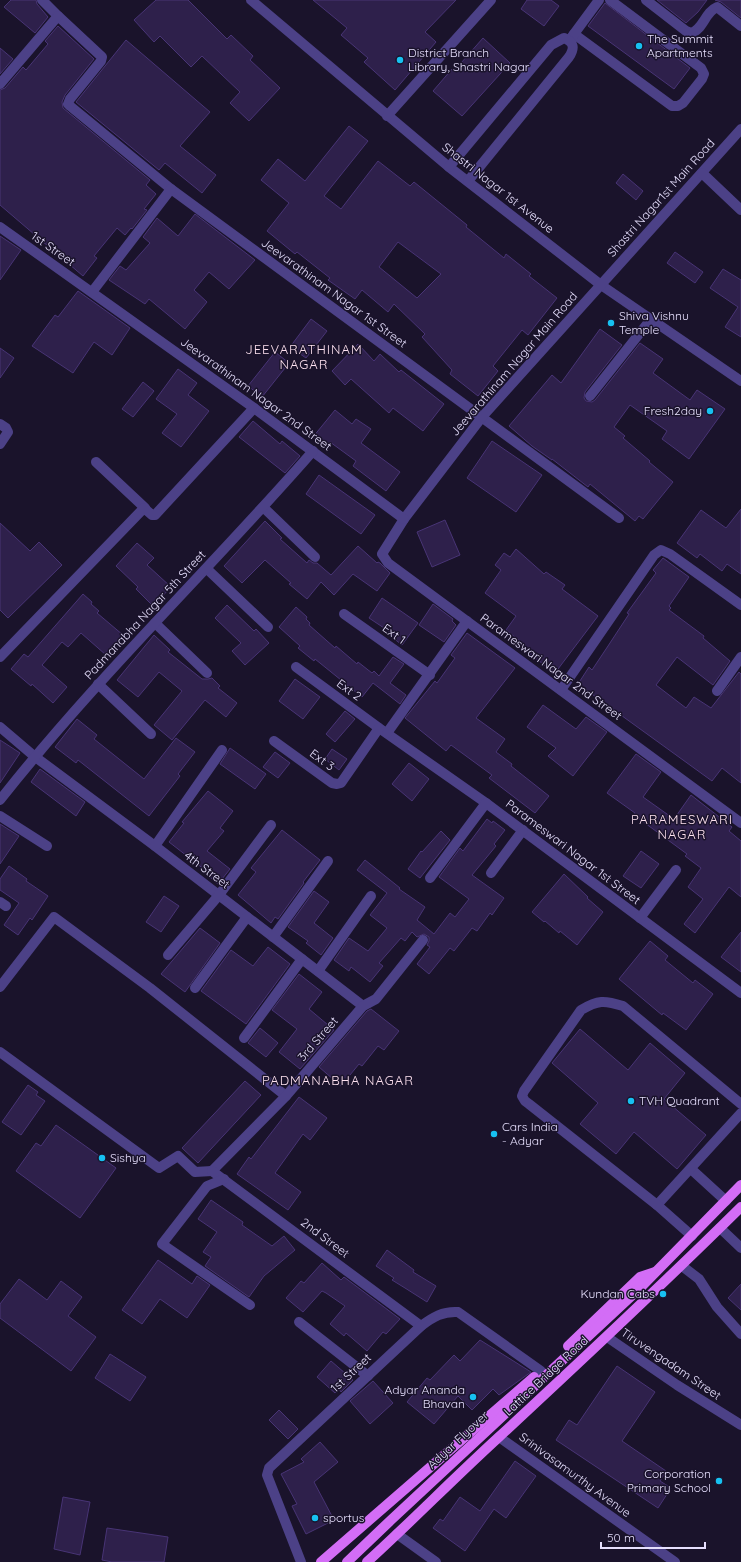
<svg xmlns="http://www.w3.org/2000/svg" width="741" height="1562" font-family="Quicksand,sans-serif">
<style>
.building{fill:#2e204b;stroke:#483475;fill-rule:evenodd}
.lines{fill:none;stroke-linecap:round;stroke-linejoin:round}
.minor{stroke:#4c4187;stroke-width:10}
.major{stroke:#d36df6;stroke-width:10}
.poi-dot{fill:#17c1f1;stroke:#1a132b;stroke-width:1.5}
.labels{text-anchor:middle;stroke-width:3;stroke-linejoin:round;paint-order:stroke}
.poi-label{font-size:12px;fill:#e6dffd;stroke:#1a132b;text-anchor:start}
.street-label{font-size:12px;fill:#e6dffd;stroke:#1a132b}
.neighbourhood-label{font-size:13px;letter-spacing:1px;fill:#fde1ef;stroke:#1a132b}
</style>
<rect width="100%" height="100%" fill="#1a132b"/>
<g class="building">
<polygon points="11,0 36,0 37,4 48,17 35,33 4,7"/>
<polygon points="156,0 188,0 227,39 231,35 253,56 250,60 280,88 249,121 230,103 240,92 202,56 191,67 160,36 154,42 134,20"/>
<polygon points="313,0 456,0 425,32 436,42 395,90 364,62 368,58 341,35 347,28"/>
<polygon points="527,0 551,0 559,6 544,26 521,9"/>
<polygon points="657,0 707,0 698,12 686,23"/>
<polygon points="715,0 741,0 741,18 721,2"/>
<polygon points="605,3 690,68 674,89 588,26"/>
<polygon points="58,26 94,59 65,95 62,102 63,108 150,180 146,185 156,194 144,209 147,210 132,229 131,228 125,235 117,228 94,256 97,258 83,276 0,205 0,90 5,88 23,67 26,70 48,44 45,41"/>
<polygon points="483,38 510,63 462,116 433,91 452,69 454,71"/>
<polygon points="126,40 210,112 180,146 216,175 202,193 165,163 159,170 76,102"/>
<polygon points="0,48 13,59 0,74"/>
<path d="M349,126L368,141L324,196L341,209L378,161L410,186L414,182L467,225L466,227L504,258L506,254L531,274L529,276L557,298L528,335L522,330L493,366L498,371L478,396L450,374L452,370L422,337L425,334L394,304L388,312L362,290L355,299L328,280L330,278L297,252L295,254L267,231L289,203L261,180L278,159L305,181ZM398,242L441,274L417,298L379,267Z"/>
<polygon points="623,174 643,191 636,200 616,183"/>
<polygon points="195,214 255,260 229,289 209,272 194,290 207,302 185,329 149,299 145,304 109,280 120,266 126,270 150,243 143,237 157,218 178,236"/>
<polygon points="0,236 21,250 0,280"/>
<polygon points="675,252 703,272 695,283 667,263"/>
<polygon points="723,269 741,280 741,337 725,327 738,307 710,288"/>
<polygon points="78,291 130,328 112,355 94,342 73,373 32,346 55,315 58,317"/>
<polygon points="311,319 327,331 306,358 290,347"/>
<polygon points="600,329 622,345 585,392 584,398 586,401 592,402 595,400 640,343 663,359 653,373 690,400 697,390 725,409 689,459 662,439 667,431 630,405 614,427 625,436 623,438 650,461 649,462 673,482 643,519 639,516 635,521 590,484 588,487 552,459 552,460 532,446 509,426 552,375 561,383"/>
<polygon points="358,344 374,361 380,354 399,372 401,370 444,404 423,431 393,408 389,413 351,379 345,385 332,371"/>
<polygon points="0,348 14,358 0,378"/>
<polygon points="275,352 289,363 262,397 248,386"/>
<polygon points="178,369 197,383 188,395 209,411 181,447 162,433 177,414 156,399"/>
<polygon points="143,382 154,391 133,417 122,409"/>
<polygon points="335,410 352,424 356,419 371,429 361,443 400,472 386,491 353,466 356,461 330,442 326,447 313,437"/>
<polygon points="253,421 280,444 282,441 300,456 285,473 239,437"/>
<polygon points="492,441 542,475 516,512 467,478"/>
<polygon points="319,475 375,515 361,534 306,494"/>
<polygon points="741,509 741,574 727,564 722,571 700,554 697,558 677,543 701,510 726,528"/>
<polygon points="445,520 460,555 432,567 417,532"/>
<polygon points="265,521 282,538 280,539 307,563 309,560 313,563 317,563 331,575 358,546 377,563 378,562 380,563 390,573 377,591 353,574 334,595 321,582 307,599 289,584 291,583 265,560 242,583 224,566"/>
<polygon points="0,523 30,551 39,542 62,565 8,618 0,610"/>
<polygon points="137,543 154,558 147,565 171,587 153,606 136,589 138,587 116,566"/>
<polygon points="516,549 544,574 546,572 565,585 562,589 598,616 555,673 522,648 525,645 506,630 516,616 485,593 501,570 495,565 504,553 510,557"/>
<polygon points="663,558 689,577 669,606 671,608 669,610 704,636 703,638 730,661 713,685 677,657 656,685 686,708 694,697 711,708 739,672 741,674 741,783 722,768 712,781 578,684 589,667 592,670 608,646 629,614 627,613 656,573 653,570"/>
<polygon points="83,594 92,602 91,604 99,611 97,613 123,635 106,655 81,633 68,647 62,642 42,665 67,687 53,703 32,684 31,686 11,669 24,654 28,657"/>
<polygon points="382,598 418,623 402,645 392,637 393,634 369,618"/>
<polygon points="433,604 453,619 452,621 456,625 444,642 419,625"/>
<polygon points="227,605 254,631 256,629 269,643 245,665 232,651 241,643 215,618"/>
<polygon points="296,607 307,617 306,619 310,623 309,625 335,648 336,646 357,664 358,662 372,673 374,671 379,676 393,657 404,664 390,683 406,695 400,704 373,683 362,697 315,659 314,661 298,648 300,646 279,627"/>
<polygon points="467,633 515,668 476,718 505,739 496,752 512,764 511,766 549,796 535,813 489,778 492,775 451,745 446,751 405,718 435,681 437,683 455,658 451,655"/>
<polygon points="154,635 170,650 168,652 202,679 208,679 212,678 220,686 218,688 237,703 226,717 205,700 172,740 154,725 182,691 159,672 138,697 117,680"/>
<polygon points="295,679 320,697 303,719 279,701"/>
<polygon points="543,705 576,729 586,717 607,732 573,776 548,756 556,748 527,727"/>
<polygon points="345,711 355,719 335,742 326,734"/>
<polygon points="77,719 97,735 94,739 144,779 176,738 195,752 178,774 180,776 149,816 78,760 76,763 55,747"/>
<polygon points="0,740 20,753 0,783"/>
<polygon points="230,748 266,774 255,789 220,764"/>
<polygon points="332,749 347,759 339,770 325,759"/>
<polygon points="275,752 290,763 278,778 263,767"/>
<polygon points="636,754 661,772 643,797 674,819 691,795 732,827 729,831 741,841 741,897 729,887 695,933 684,924 703,899 688,887 701,868 685,856 687,854 634,815 635,813 607,793"/>
<polygon points="409,763 429,779 412,801 392,784"/>
<polygon points="40,769 85,802 76,816 31,782"/>
<polygon points="208,791 233,811 220,828 224,831 207,851 230,869 218,884 204,872 205,870 169,842 184,823 182,822"/>
<polygon points="487,819 492,823 493,821 505,830 494,844 496,846 472,875 504,898 492,915 490,913 477,931 472,928 454,951 450,948 429,974 417,964 430,947 427,945 429,941 429,937 424,934 417,937 412,932 405,941 401,938 379,963 383,966 370,982 351,967 349,971 334,960 349,938 368,951 387,928 370,915 387,893 357,870 365,860 400,888 399,889 425,907 417,920 434,934 450,913 455,917 469,899 439,877 460,848 463,851"/>
<polygon points="0,824 19,836 0,864"/>
<polygon points="282,830 320,860 303,882 304,883 278,919 275,917 271,923 238,895 256,872 251,868"/>
<polygon points="441,831 450,840 420,878 408,869 421,851 422,852"/>
<polygon points="641,851 659,864 641,888 623,876"/>
<polygon points="9,866 27,879 26,881 48,896 32,920 30,918 18,935 4,925 19,903 0,890 0,879"/>
<polygon points="564,874 588,897 587,898 603,912 577,945 560,931 559,933 545,921 544,922 532,912"/>
<polygon points="314,891 329,902 314,923 333,938 321,955 306,943 308,941 288,927"/>
<polygon points="164,896 179,906 161,932 146,922"/>
<polygon points="200,928 220,943 185,992 161,974"/>
<polygon points="741,932 741,972 721,957"/>
<polygon points="650,941 668,956 665,960 693,983 695,980 713,994 686,1030 663,1013 662,1015 619,979"/>
<polygon points="268,947 290,964 246,1024 201,991 231,950 253,966"/>
<polygon points="299,974 322,992 309,1009 334,1030 300,1069 279,1052 297,1029 272,1010"/>
<polygon points="371,1009 399,1031 384,1050 378,1046 362,1066 359,1064 341,1086 319,1067 367,1011"/>
<polygon points="260,1028 278,1043 266,1057 248,1043"/>
<polygon points="580,1029 628,1070 650,1043 685,1073 664,1099 706,1135 677,1169 634,1132 616,1154 580,1124 598,1103 552,1063"/>
<polygon points="245,1081 261,1095 198,1163 182,1148"/>
<polygon points="28,1085 38,1092 36,1095 45,1101 21,1135 2,1122"/>
<polygon points="299,1097 327,1118 310,1140 303,1134 275,1173 301,1192 288,1210 237,1174 249,1157 251,1159"/>
<polygon points="56,1125 116,1168 80,1218 16,1171 36,1143 41,1146"/>
<polygon points="211,1200 243,1222 242,1225 272,1246 284,1236 295,1250 264,1276 249,1297 205,1266 211,1257 203,1252 217,1232 198,1219"/>
<polygon points="387,1250 414,1270 413,1272 436,1286 427,1302 405,1288 392,1280 394,1278 376,1266"/>
<polygon points="158,1260 192,1284 197,1276 210,1285 187,1318 160,1299 142,1324 122,1310"/>
<polygon points="322,1263 341,1280 344,1277 400,1319 386,1334 383,1332 367,1351 346,1333 344,1336 330,1324 345,1306 326,1293 322,1291 303,1312 286,1298 301,1281 304,1283"/>
<polygon points="19,1279 47,1300 61,1281 82,1297 68,1316 96,1337 71,1371 0,1318 0,1304"/>
<polygon points="741,1284 741,1310 728,1298"/>
<polygon points="480,1340 531,1372 499,1395 493,1389 472,1410 458,1396 434,1424 407,1402 427,1378 430,1380 454,1355 460,1361"/>
<polygon points="110,1354 146,1377 130,1401 95,1378"/>
<polygon points="331,1361 353,1380 341,1392 339,1389 335,1393 317,1377"/>
<polygon points="617,1366 655,1392 622,1441 666,1471 660,1481 671,1488 658,1508 556,1440 569,1420 577,1425"/>
<polygon points="373,1381 393,1403 370,1424 350,1401"/>
<polygon points="279,1410 298,1429 288,1439 269,1420"/>
<polygon points="320,1442 338,1462 314,1482 334,1520 306,1534 292,1506 297,1504 281,1474 304,1462 301,1459"/>
<polygon points="515,1461 536,1476 506,1518 494,1509 465,1551 433,1528 440,1519 443,1521 460,1497 480,1511"/>
<polygon points="63,1497 90,1502 80,1555 54,1549"/>
<polygon points="107,1528 168,1537 164,1562 112,1562 102,1560"/>
</g>
<g class="lines">
<g class="minor">
<polyline points="42,0 58,16 102,57 101,61 70,99 68,104 70,106 171,189 619,518"/>
<polyline points="251,0 449,167 601,285 741,381"/>
<path d="M646,0L686,31L691,33C703,30 705,12 717,7L741,26"/>
<polyline points="574,34 672,106 678,106 683,103 702,79 704,74 701,68 610,0"/>
<polyline points="571,38 599,0"/>
<polyline points="0,84 58,16"/>
<polyline points="387,116 491,0"/>
<polyline points="741,129 482,417 404,519 382,554 388,563 741,823"/>
<path d="M449,167L551,45L564,38C574,42 575,48 569,57L468,181"/>
<polyline points="702,173 741,210"/>
<polyline points="0,227 254,408 404,519"/>
<polyline points="92,292 171,189"/>
<polyline points="590,396 651,319"/>
<polyline points="0,424 6,428 8,432 0,444"/>
<polyline points="96,462 145,508"/>
<polyline points="264,508 315,557"/>
<polyline points="207,569 268,627"/>
<polyline points="344,614 430,675"/>
<polyline points="155,623 207,673"/>
<polyline points="0,657 144,508 152,515 155,515 254,408"/>
<polyline points="296,667 379,728 486,803 741,993"/>
<polyline points="98,684 151,734"/>
<polyline points="561,690 654,555 661,550 670,554 741,605"/>
<polyline points="717,691 741,657"/>
<polyline points="0,727 34,756 155,846 363,1006"/>
<polyline points="387,733 467,621"/>
<polyline points="274,741 332,783 337,784 341,783 379,728"/>
<path d="M0,800C97,677 210,569 313,451"/>
<polyline points="0,816 47,846"/>
<polyline points="155,846 222,750"/>
<polyline points="491,873 523,830"/>
<polyline points="430,878 486,803"/>
<polyline points="0,902 6,906"/>
<polyline points="640,918 676,870"/>
<polyline points="273,937 328,861"/>
<polyline points="168,955 219,895 271,825"/>
<polyline points="318,971 371,896"/>
<polyline points="0,987 54,917 150,988 286,1096"/>
<polyline points="195,988 247,917"/>
<polyline points="244,1038 302,959"/>
<polyline points="0,1052 159,1168 178,1156 195,1172 212,1171"/>
<polyline points="691,1169 726,1201"/>
<polyline points="212,1171 286,1096 363,1006 376,999 423,940"/>
<polyline points="212,1171 421,1326"/>
<polyline points="224,1179 207,1186 162,1244 250,1305"/>
<polyline points="657,1205 741,1113"/>
<polyline points="720,1228 741,1248"/>
<path d="M692,1236L657,1205L529,1104L525,1101L522,1096L524,1091L581,1010C598,1000 604,1000 623,1006L741,1104"/>
<polyline points="682,1266 699,1279 717,1307 741,1334"/>
<polyline points="299,1322 368,1376"/>
<polyline points="607,1337 677,1385 741,1425"/>
<polyline points="499,1437 675,1562"/>
<polyline points="397,1534 436,1562"/>
<path d="M301,1562L267,1475L269,1468L421,1326C433,1317 443,1311 458,1312L541,1371"/>
</g>
<g class="major">
<polyline points="568,1346 640,1277 655,1272"/>
<polyline points="321,1562 534,1377"/>
<polyline points="347,1562 391,1520 642,1286 741,1185"/>
<path d="M367,1562C412,1521 455,1477 500,1436C582,1360 662,1285 741,1207"/>
</g>
</g>
<g class="poi-dot">
<circle cx="639" cy="46" r="4"/>
<circle cx="400" cy="60" r="4"/>
<circle cx="611" cy="323" r="4"/>
<circle cx="710" cy="411" r="4"/>
<circle cx="631" cy="1101" r="4"/>
<circle cx="494" cy="1134" r="4"/>
<circle cx="102" cy="1158" r="4"/>
<circle cx="663" cy="1294" r="4"/>
<circle cx="473" cy="1397" r="4"/>
<circle cx="719" cy="1481" r="4"/>
<circle cx="315" cy="1518" r="4"/>
</g>
<g class="labels">
<g class="poi-label">
<text x="647" y="43">The Summit<tspan x="647" dy="14">Apartments</tspan></text>
<text x="408" y="57">District Branch<tspan x="408" dy="14">Library, Shastri Nagar</tspan></text>
<text x="619" y="320">Shiva Vishnu<tspan x="619" dy="14">Temple</tspan></text>
<text x="702" y="415" text-anchor="end">Fresh2day</text>
<text x="639" y="1105">TVH Quadrant</text>
<text x="502" y="1131">Cars India<tspan x="502" dy="14">- Adyar</tspan></text>
<text x="110" y="1162">Sishya</text>
<text x="655" y="1298" text-anchor="end">Kundan Cabs</text>
<text x="465" y="1394" text-anchor="end">Adyar Ananda<tspan x="465" dy="14">Bhavan</tspan></text>
<text x="711" y="1478" text-anchor="end">Corporation<tspan x="711" dy="14">Primary School</tspan></text>
<text x="323" y="1522">sportus</text>
</g>
<g class="street-label">
<text transform="translate(498 188) rotate(38)" y="4">Shastri Nagar 1st Avenue</text>
<text transform="translate(661 198) rotate(-48)" y="4">Shastri Nagar1st Main Road</text>
<text transform="translate(53 249) rotate(35)" y="4">1st Street</text>
<text transform="translate(334 293) rotate(36)" y="4">Jeevarathinam Nagar 1st Street</text>
<text transform="translate(514 364) rotate(-49)" y="4">Jeevarathinam Nagar Main Road</text>
<text transform="translate(256 394) rotate(36)" y="4">Jeevarathinam Nagar 2nd Street</text>
<text transform="translate(145 615) rotate(-47)" y="4">Padmanabha Nagar 5th Street</text>
<text transform="translate(394 634) rotate(35)" y="4">Ext 1</text>
<text transform="translate(551 667) rotate(36)" y="4">Parameswari Nagar 2nd Street</text>
<text transform="translate(349 690) rotate(36)" y="4">Ext 2</text>
<text transform="translate(322 760) rotate(36)" y="4">Ext 3</text>
<text transform="translate(573 852) rotate(37)" y="4">Parameswari Nagar 1st Street</text>
<text transform="translate(207 870) rotate(37)" y="4">4th Street</text>
<text transform="translate(318 1039) rotate(-49)" y="4">3rd Street</text>
<text transform="translate(325 1238) rotate(37)" y="4">2nd Street</text>
<text transform="translate(671 1364) rotate(34)" y="4">Tiruvengadam Street</text>
<text transform="translate(351 1373) rotate(-43)" y="4">1st Street</text>
<text transform="translate(546 1376) rotate(-43)" y="4">Lattice Bridge Road</text>
<text transform="translate(458 1440) rotate(-43)" y="4">Adyar Flyover</text>
<text transform="translate(575 1475) rotate(36)" y="4">Srinivasamurthy Avenue</text>
</g>
<g class="neighbourhood-label">
<text x="304" y="354">JEEVARATHINAM<tspan x="304" dy="15">NAGAR</tspan></text>
<text x="682" y="824">PARAMESWARI<tspan x="682" dy="15">NAGAR</tspan></text>
<text x="338" y="1085">PADMANABHA NAGAR</text>
</g>
</g>
<path d="M601 1542v6h104v-6" fill="none" stroke="#e6dffd" stroke-width="2"/>
<text x="607" y="1542" font-size="12" fill="#e6dffd" stroke="#1a132b" stroke-width="3" paint-order="stroke">50 m</text>
</svg>
